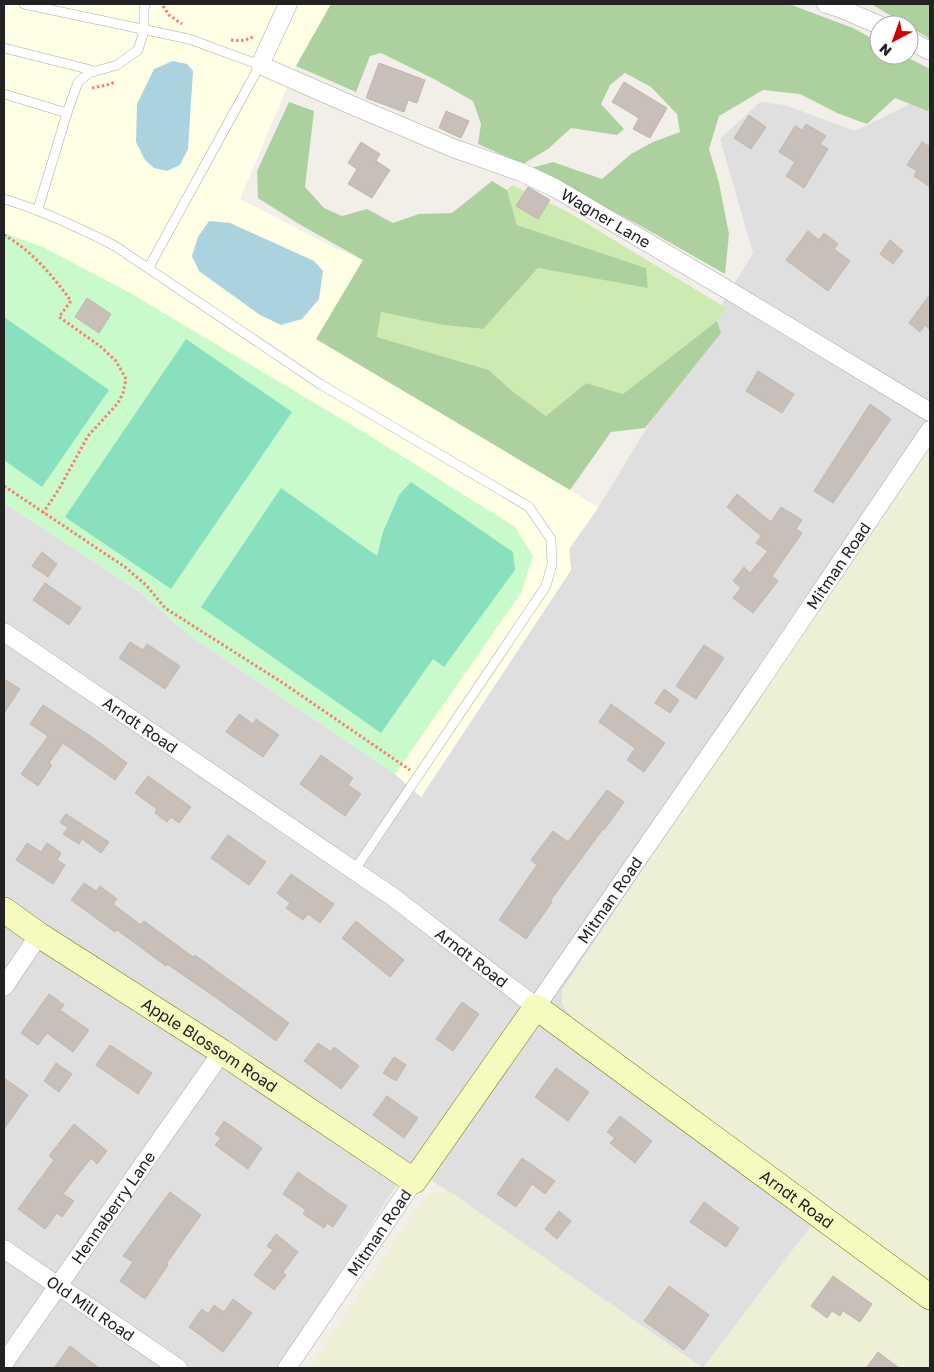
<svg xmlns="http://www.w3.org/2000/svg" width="934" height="1372" font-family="'Golos Text',sans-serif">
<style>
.residential{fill:#e0dfdf}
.education{fill:#ffffe5}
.farmland{fill:#eef0d5}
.grass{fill:#cdebb0}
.forest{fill:#add19e}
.park{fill:#c8facc}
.pitch{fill:#88e0be}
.water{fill:#aad3df}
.building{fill:#c7bfb8;stroke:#c4b6ab}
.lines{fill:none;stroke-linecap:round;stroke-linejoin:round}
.lane-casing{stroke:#a9a9a9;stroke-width:10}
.street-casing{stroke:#a9a9a9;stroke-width:19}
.secondary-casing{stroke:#707d05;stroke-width:26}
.path{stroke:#fa8072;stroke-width:3;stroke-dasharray:2.5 2.5;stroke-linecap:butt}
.lane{stroke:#fff;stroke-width:9}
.street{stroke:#fff;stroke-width:18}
.secondary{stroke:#f7fabf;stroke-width:25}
.labels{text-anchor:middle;stroke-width:4.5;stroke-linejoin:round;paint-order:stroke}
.street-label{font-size:16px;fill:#222;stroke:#fff}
</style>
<rect width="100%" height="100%" fill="#f2efe9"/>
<polygon class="residential" points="930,94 930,441 571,1016 827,1205 703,1368 410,1165 278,1368 4,1368 4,503 139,591 184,631 395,774 421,797 571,570 569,549 598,508 753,253 720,139 760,102 785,105 855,131"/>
<polygon class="education" points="4,4 331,4 296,66 240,199 343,252 363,260 316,339 555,480 598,508 569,549 571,570 421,797 395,774 184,631 139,591 4,503"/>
<g class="farmland">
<polygon points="930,441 930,1368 703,1368 827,1205 571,1016 562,1004 562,990"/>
<polygon points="449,1191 702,1368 310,1368 414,1211 429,1193"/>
</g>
<polygon class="grass" points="512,185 568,212 726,308 717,321 623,394 586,383 546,416 512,391 489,370 377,337 381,312 443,325 482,329 538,268 648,287 645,268 517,225 507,190"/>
<g class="forest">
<polygon points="331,4 789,4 853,28 879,42 879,55 903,55 930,69 930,103 928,111 895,98 867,124 837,113 800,94 763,90 719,116 709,149 719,183 729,234 725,274 639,225 531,168 553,162 602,179 631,154 653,142 680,132 677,114 651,87 625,73 610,85 601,104 624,129 617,135 571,128 548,149 523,164 478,144 481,124 473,101 434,79 381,53 370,56 356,92 296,66"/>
<polygon points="871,4 930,4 930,39"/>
<polygon points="289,102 314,111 305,187 324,208 342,216 367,209 393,223 419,214 452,213 492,181 507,190 517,225 646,268 648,288 538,268 483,329 443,325 381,312 377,337 489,370 512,391 546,416 586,383 623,394 717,321 721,333 645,428 611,432 570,490 316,339 363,260 299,224 258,198 257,171"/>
</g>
<polygon class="park" points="4,233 43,247 132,294 375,439 515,527 533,556 521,593 395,774 184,631 139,591 4,503"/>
<g class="pitch">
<polygon points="4,317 109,390 42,487 4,460"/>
<polygon points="186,339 292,412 171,589 65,517"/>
<polygon points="411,482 513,552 515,570 444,667 433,659 381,733 201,607 281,488 377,556 383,532 399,495"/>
</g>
<g class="water">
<polygon points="173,61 187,64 193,71 188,149 180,165 167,171 154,168 145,160 136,142 137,104 154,69"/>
<polygon points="209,221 230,223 314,261 323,271 319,299 302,319 281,325 260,315 199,271 192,256 198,237"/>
</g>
<g class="building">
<polygon points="379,63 425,80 417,103 408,100 404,112 366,98"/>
<polygon points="624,82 667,108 650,138 633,129 639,118 612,102"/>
<polygon points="446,111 469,121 461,138 439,128"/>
<polygon points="749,115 766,127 751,149 734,138"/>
<polygon points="806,124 826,136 820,144 828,149 804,188 786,176 795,162 779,152 795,126 802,130"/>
<polygon points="361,142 380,154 376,161 390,170 372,198 348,184 357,169 348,163"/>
<polygon points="922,142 930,147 930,187 914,176 917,171 907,165"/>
<polygon points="528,187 550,200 538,219 516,206"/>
<polygon points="808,231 819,240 824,233 838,244 834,249 850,261 828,291 786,260"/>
<polygon points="890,240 903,251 893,264 880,254"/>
<polygon points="930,294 930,330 925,325 920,332 909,323"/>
<polygon points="87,298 111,314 99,333 75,317"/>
<polygon points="758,371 794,394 782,413 746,391"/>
<polygon points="870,404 891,419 833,503 814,491"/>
<polygon points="737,494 771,522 781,507 802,520 796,529 802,533 772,576 778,581 753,613 733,598 741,588 733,581 744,567 750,573 768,551 756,543 761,536 727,507"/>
<polygon points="42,552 57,564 48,577 32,566"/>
<polygon points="45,583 81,608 69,625 33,600"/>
<polygon points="130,642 143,650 147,644 180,666 165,689 119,658"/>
<polygon points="704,645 724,658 696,699 676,686"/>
<polygon points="4,679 20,689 4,713"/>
<polygon points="664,689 679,700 670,713 655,703"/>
<polygon points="611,704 665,743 644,772 627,760 635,748 599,722"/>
<polygon points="43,705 92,737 127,763 115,780 63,743 49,763 52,765 38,786 21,774 48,736 30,724"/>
<polygon points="239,714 253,724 256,719 279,735 263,757 226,732"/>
<polygon points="321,755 353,778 348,785 361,794 345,816 300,784"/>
<polygon points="148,776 191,807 179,823 171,817 167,822 155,813 157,809 135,793"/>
<polygon points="607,790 624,802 604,830 603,829 550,901 552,902 526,939 499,920 537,865 531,860 553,831 568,842"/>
<polygon points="66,814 109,842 101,853 82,839 79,844 63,834 68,828 60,822"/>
<polygon points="228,835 266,862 249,885 211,858"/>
<polygon points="27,843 41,852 47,843 61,853 57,860 65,865 53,884 16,860"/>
<polygon points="291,874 334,904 320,923 308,914 303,920 286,908 290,903 277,893"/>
<polygon points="84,883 96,891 100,886 117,899 113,904 141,925 144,921 193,957 195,955 289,1023 276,1041 215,997 167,964 166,966 117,930 115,932 71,900"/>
<polygon points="356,921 404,960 390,977 342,938"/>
<polygon points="49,994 64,1005 60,1010 89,1030 73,1052 47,1033 38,1045 21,1033"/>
<polygon points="462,1002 479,1014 453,1051 436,1039"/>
<polygon points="318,1043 331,1052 334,1047 359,1066 341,1089 304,1061"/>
<polygon points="110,1045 152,1073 138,1094 96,1065"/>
<polygon points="394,1057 406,1065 396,1081 383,1073"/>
<polygon points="56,1063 72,1074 59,1092 44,1081"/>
<polygon points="556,1068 589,1092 568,1121 535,1097"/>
<polygon points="4,1078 28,1095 4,1129"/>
<polygon points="387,1096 418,1118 404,1138 373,1115"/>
<polygon points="620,1116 652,1141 635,1163 610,1143 615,1138 607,1132"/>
<polygon points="224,1121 262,1148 248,1169 215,1145 221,1138 215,1134"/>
<polygon points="74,1124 107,1151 97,1164 91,1158 63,1194 74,1201 62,1217 57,1213 45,1229 18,1209 54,1160 49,1156"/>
<polygon points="522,1158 555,1181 545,1194 532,1184 516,1207 497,1194"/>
<polygon points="298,1172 347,1206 333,1227 327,1223 324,1228 303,1214 306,1210 283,1194"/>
<polygon points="170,1192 201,1215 166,1264 168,1265 145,1299 120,1281 133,1262 123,1256"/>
<polygon points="704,1202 739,1228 726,1247 690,1222"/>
<polygon points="559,1211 571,1221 557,1239 545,1229"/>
<polygon points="276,1234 298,1252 283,1272 286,1275 274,1290 254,1275 273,1250 267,1246"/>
<polygon points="833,1276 872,1304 860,1322 843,1311 840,1316 832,1311 827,1318 811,1306"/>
<polygon points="669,1286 709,1315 684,1350 644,1321"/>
<polygon points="233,1299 252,1313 223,1352 189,1327 202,1309 208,1314 214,1305 224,1312"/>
<polygon points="70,1346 99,1368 54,1368"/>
<polygon points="878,1352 899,1368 866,1368"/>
</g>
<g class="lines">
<defs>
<g id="lane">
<polyline points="24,4 189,39 260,65 149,267"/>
<polyline points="4,48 95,71"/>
<polyline points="4,94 67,113"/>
<path d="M4,199C44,211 78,227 115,246L320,384L529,507L551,539L552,564L546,586L354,871"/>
<polyline points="38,209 67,113 78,82 89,73 117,65 138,50 144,31 144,10 145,4"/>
</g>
<g id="street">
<path id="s1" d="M288,4L260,65L356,107L453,148L521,172L555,188L733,293L930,412"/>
<polyline points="826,4 842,9 879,25"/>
<polyline points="909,40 930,51"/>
<path id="s2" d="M4,632L393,897L536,1007L744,705L930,430"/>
<polyline points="4,987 39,935"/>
<path id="s3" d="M4,1249L178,1368"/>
<path id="s4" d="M4,1363L222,1052"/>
<path id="s5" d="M287,1368L414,1181"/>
</g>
<g id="secondary">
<path id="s6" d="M4,910L39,935L222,1052L414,1181L536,1007L930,1297"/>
</g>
</defs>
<use href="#lane" class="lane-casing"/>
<use href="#street" class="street-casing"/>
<use href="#secondary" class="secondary-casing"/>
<g class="path">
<polyline points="163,6 169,15 182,24"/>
<path d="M231,40C240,41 248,41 255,35"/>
<polyline points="92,88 111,84 114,82"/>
<path d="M4,235C31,250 53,276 71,301L59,317L100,346L116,361L126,379L123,393L118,403L88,436L59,489L43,513"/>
<polyline points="4,486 125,567 146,585 165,608 283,683 410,770"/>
</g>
<use href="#lane" class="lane"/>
<use href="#street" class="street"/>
<use href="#secondary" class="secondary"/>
</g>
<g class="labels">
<g class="street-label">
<text dy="6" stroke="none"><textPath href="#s1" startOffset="446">Wagner Lane</textPath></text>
<text dy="6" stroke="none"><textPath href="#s2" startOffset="1186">Mitman Road</textPath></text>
<text dy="6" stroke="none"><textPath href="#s2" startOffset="165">Arndt Road</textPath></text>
<text dy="6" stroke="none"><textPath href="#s2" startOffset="781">Mitman Road</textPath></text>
<text dy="6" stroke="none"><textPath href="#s2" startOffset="570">Arndt Road</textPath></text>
<text dy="6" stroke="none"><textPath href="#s6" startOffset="246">Apple Blossom Road</textPath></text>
<text dy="6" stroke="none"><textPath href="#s6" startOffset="1028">Arndt Road</textPath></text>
<text dy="6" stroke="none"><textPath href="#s4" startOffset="190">Hennaberry Lane</textPath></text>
<text dy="6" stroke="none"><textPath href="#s5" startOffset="164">Mitman Road</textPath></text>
<text dy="6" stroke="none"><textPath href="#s3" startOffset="105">Old Mill Road</textPath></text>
</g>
</g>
<rect width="934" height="1372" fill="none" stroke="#222222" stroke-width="10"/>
<g transform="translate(894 40) rotate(221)"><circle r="24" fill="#ffffff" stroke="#a7a7a7"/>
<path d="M0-4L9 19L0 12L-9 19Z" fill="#d40000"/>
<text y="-8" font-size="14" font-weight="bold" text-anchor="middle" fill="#222222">N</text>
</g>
</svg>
